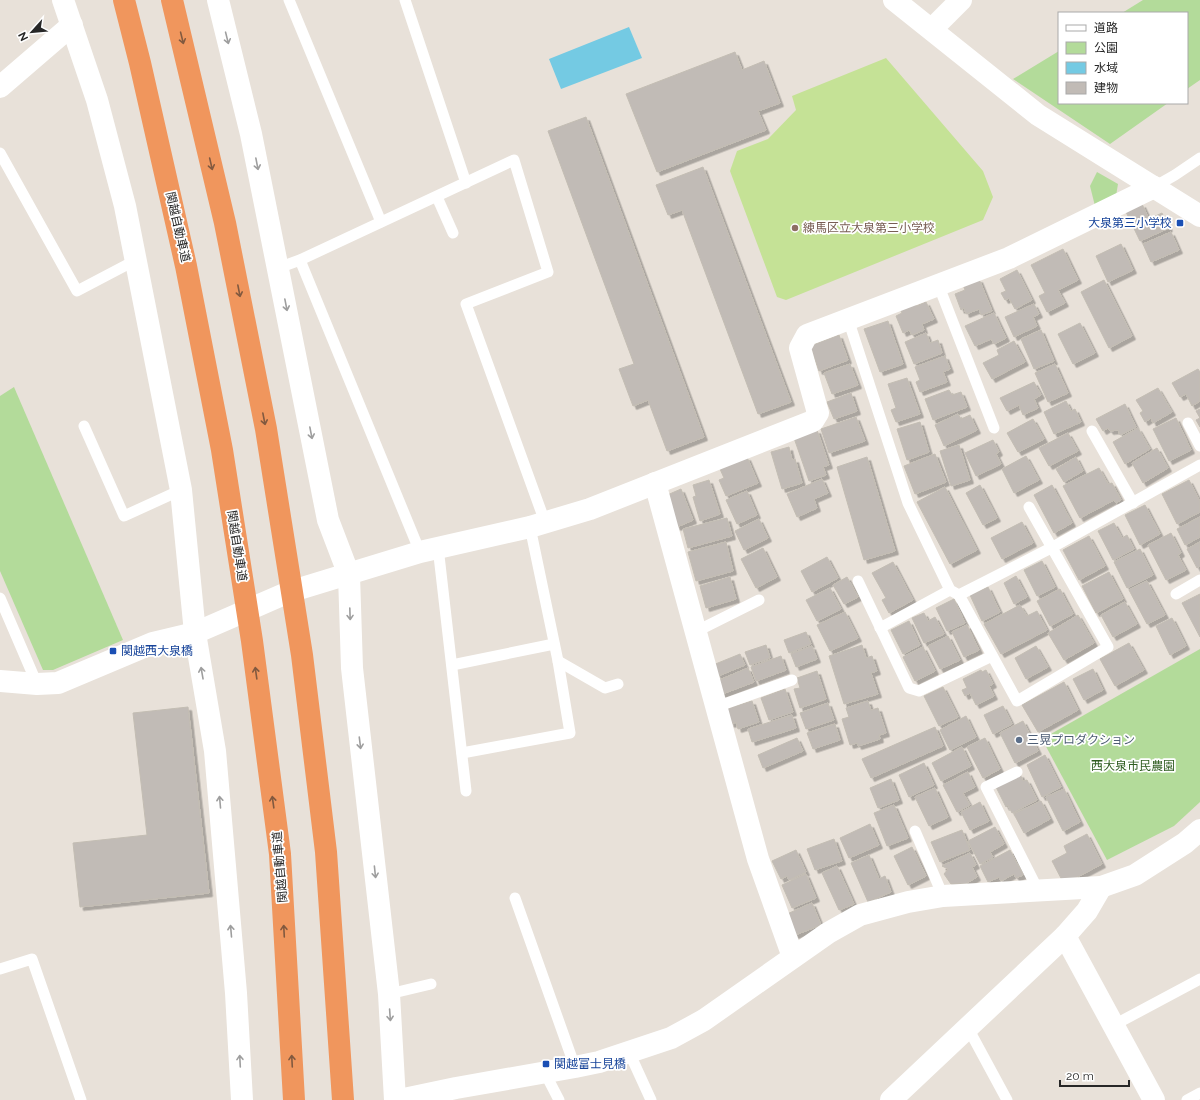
<svg xmlns="http://www.w3.org/2000/svg" width="1200" height="1100" font-family="Raleway,'Noto Sans JP',sans-serif">
<style>
.green{fill:#b3db9a}
.pitch{fill:#c5e296}
.water{fill:#74cae3}
.building{fill:#c1bbb6;stroke:#c3bdb3;filter:url(#shadow)}
.lines{fill:none;stroke-linecap:round;stroke-linejoin:round}
.lane{stroke:#fff;stroke-width:11}
.street{stroke:#fff;stroke-width:22}
.secondary{stroke:#fff;stroke-width:22}
.highway{stroke:#f0965d;stroke-width:22}
.oneway{stroke:#81593f}
.oneway2{stroke:#9e9e9e}
.transit-dot{fill:#1a4fb4;stroke:#fff;stroke-width:1.5}
.education-dot{fill:#8d6e63;stroke:#fff;stroke-width:1.5}
.service-dot{fill:#5c6f8a;stroke:#fff;stroke-width:1.5}
.labels{text-anchor:middle;stroke-width:3.5;stroke-linejoin:round;paint-order:stroke}
.transit-label{font-size:12px;fill:#164399;stroke:#fff;text-anchor:start}
.street-label{font-size:12px;fill:#272727;stroke:#fff}
.education-label{font-size:12px;fill:#785e54;stroke:#fff;text-anchor:start}
.service-label{font-size:12px;fill:#4e5e75;stroke:#fff;text-anchor:start}
.park-label{font-size:12px;fill:#2e5c1f;stroke:#fff}
</style>
<defs>
<filter id="shadow"><feDropShadow dx="3.5" dy="3.5" stdDeviation="0" flood-color="#0004"/></filter>
</defs>
<rect width="100%" height="100%" fill="#e8e1d9"/>
<g class="green">
<polygon points="1143,0 1200,0 1200,80 1187,89 1187,13 1122,13"/>
<polygon points="1059,51 1059,103 1168,103 1110,144 1013,79"/>
<polygon points="1097,172 1118,184 1116,196 1095,206 1090,186"/>
<polygon points="14,387 123,640 53,670 43,670 0,571 0,396"/>
<polygon points="1200,649 1200,802 1174,826 1107,860 1042,739"/>
</g>
<polygon class="pitch" points="886,58 983,171 993,197 983,220 786,300 777,297 730,171 737,151 768,139 796,110 792,96"/>
<polygon class="water" points="629,27 642,58 561,89 549,59"/>
<g class="building">
<polygon points="735,52 742,70 764,61 780,103 758,111 766,130 657,172 626,94"/>
<polygon points="586,117 704,437 667,451 648,400 633,406 619,369 634,364 548,131"/>
<polygon points="703,167 791,402 758,414 682,210 668,215 656,185"/>
<polygon points="1142,204 1149,219 1162,213 1169,228 1140,241 1126,212"/>
<polygon points="1171,232 1179,250 1151,262 1143,244"/>
<polygon points="1121,244 1133,270 1108,282 1096,256"/>
<polygon points="1063,249 1078,280 1058,290 1065,303 1047,312 1039,296 1045,293 1031,265"/>
<polygon points="1017,270 1032,300 1015,309 1009,298 1005,300 1001,293 1006,291 1000,279"/>
<polygon points="979,279 992,311 981,315 979,309 966,314 964,308 961,310 955,294 965,290 963,285"/>
<polygon points="1104,280 1132,336 1109,348 1081,292"/>
<polygon points="926,302 934,319 922,324 924,330 912,335 909,330 903,333 896,316 902,313 900,309 915,303 916,306"/>
<polygon points="1034,304 1039,314 1033,317 1037,326 1014,337 1005,317"/>
<polygon points="994,313 1006,338 994,344 991,339 975,346 965,326"/>
<polygon points="888,321 903,364 880,372 864,329"/>
<polygon points="1080,323 1095,353 1073,364 1058,334"/>
<polygon points="1041,330 1054,361 1034,369 1021,339"/>
<polygon points="926,333 930,343 938,340 942,353 914,364 905,342"/>
<polygon points="839,335 848,360 819,371 810,346"/>
<polygon points="1014,341 1025,362 992,379 983,363 999,355 997,350"/>
<polygon points="945,356 950,369 943,372 947,382 920,392 916,382 920,380 915,367"/>
<polygon points="850,364 858,385 832,394 824,373"/>
<polygon points="1055,364 1068,393 1048,402 1035,373"/>
<polygon points="1198,369 1200,372 1200,401 1192,406 1186,394 1180,397 1172,383"/>
<polygon points="907,378 920,414 896,422 891,410 896,408 888,384"/>
<polygon points="1034,382 1041,395 1034,399 1038,408 1023,415 1019,405 1007,411 1000,398"/>
<polygon points="1158,388 1172,412 1153,423 1151,418 1145,422 1140,413 1143,411 1136,400"/>
<polygon points="949,390 952,395 961,392 967,407 933,420 925,399"/>
<polygon points="851,393 857,411 834,419 827,402"/>
<polygon points="1066,401 1071,411 1075,409 1081,422 1054,434 1044,412"/>
<polygon points="1125,404 1136,427 1120,435 1118,430 1110,431 1108,428 1103,431 1096,419"/>
<polygon points="1200,409 1200,427 1196,420 1200,418 1196,411"/>
<polygon points="958,414 961,419 970,415 977,430 944,446 935,425"/>
<polygon points="856,417 865,441 829,453 821,429"/>
<polygon points="1176,418 1191,450 1169,461 1153,429"/>
<polygon points="1033,419 1044,439 1018,452 1007,433"/>
<polygon points="920,422 929,452 907,460 897,429"/>
<polygon points="1138,428 1150,449 1125,464 1113,442"/>
<polygon points="817,430 829,465 823,467 826,475 809,481 794,438"/>
<polygon points="1068,433 1078,451 1049,466 1039,448"/>
<polygon points="993,440 999,452 996,454 1001,464 976,476 965,453"/>
<polygon points="959,445 970,480 951,486 940,451"/>
<polygon points="789,447 792,460 795,459 802,483 782,489 771,452"/>
<polygon points="1157,448 1168,468 1143,483 1132,463"/>
<polygon points="935,454 946,482 915,494 904,466"/>
<polygon points="1026,456 1039,480 1014,493 1002,469"/>
<polygon points="747,457 758,483 726,496 719,480 724,478 720,469"/>
<polygon points="867,457 895,551 864,560 837,467"/>
<polygon points="1076,457 1083,471 1064,482 1056,469"/>
<polygon points="1099,468 1108,484 1112,483 1121,500 1116,503 1114,500 1080,518 1063,486"/>
<polygon points="822,479 828,493 814,499 817,508 797,517 787,494"/>
<polygon points="709,480 720,514 700,521 693,497 696,496 693,485"/>
<polygon points="1189,480 1200,502 1200,512 1177,524 1162,494"/>
<polygon points="980,485 997,518 983,525 966,493"/>
<polygon points="1052,485 1072,523 1054,533 1034,495"/>
<polygon points="945,487 977,550 950,564 917,502"/>
<polygon points="681,489 693,520 677,527 665,496"/>
<polygon points="747,491 757,515 737,524 726,500"/>
<polygon points="1145,505 1160,534 1140,545 1125,515"/>
<polygon points="1200,517 1200,537 1185,545 1177,529"/>
<polygon points="727,518 732,536 688,548 683,529"/>
<polygon points="759,519 768,538 744,550 735,531"/>
<polygon points="1022,522 1033,543 1002,559 991,538"/>
<polygon points="1114,523 1122,538 1127,535 1134,549 1113,560 1098,531"/>
<polygon points="1171,533 1181,553 1178,555 1186,570 1166,580 1148,545"/>
<polygon points="1089,536 1105,566 1079,580 1063,550"/>
<polygon points="726,542 733,571 696,581 688,552"/>
<polygon points="1200,542 1200,566 1197,568 1187,549"/>
<polygon points="763,548 777,577 756,588 741,559"/>
<polygon points="1140,549 1153,575 1127,588 1114,562"/>
<polygon points="827,557 838,578 812,592 801,571"/>
<polygon points="1042,561 1055,587 1037,596 1024,570"/>
<polygon points="893,562 913,600 889,613 882,600 886,598 872,573"/>
<polygon points="1109,572 1123,599 1096,613 1082,586"/>
<polygon points="1016,576 1027,597 1014,604 1004,583"/>
<polygon points="730,577 736,599 706,608 700,586"/>
<polygon points="847,577 858,597 844,604 833,585"/>
<polygon points="1147,581 1165,615 1147,624 1129,590"/>
<polygon points="988,587 1000,612 982,621 970,595"/>
<polygon points="830,588 841,609 817,621 806,600"/>
<polygon points="1060,589 1073,614 1050,626 1037,601"/>
<polygon points="1200,594 1200,637 1182,603"/>
<polygon points="954,599 965,623 947,631 936,608"/>
<polygon points="1125,602 1137,624 1113,637 1101,615"/>
<polygon points="1020,605 1027,616 1037,611 1047,630 1001,654 984,624"/>
<polygon points="845,612 858,638 830,651 817,625"/>
<polygon points="924,613 928,621 935,617 944,634 924,643 912,618"/>
<polygon points="1078,615 1094,643 1064,660 1048,633"/>
<polygon points="1172,618 1186,646 1170,655 1156,626"/>
<polygon points="909,621 920,645 903,654 891,630"/>
<polygon points="967,625 979,650 964,657 952,632"/>
<polygon points="806,632 811,644 789,653 784,640"/>
<polygon points="948,636 960,660 940,669 928,646"/>
<polygon points="1129,643 1144,670 1115,686 1100,659"/>
<polygon points="766,645 770,658 750,665 745,652"/>
<polygon points="862,645 866,658 872,656 877,671 871,673 878,694 844,704 829,656"/>
<polygon points="812,646 817,659 796,667 791,654"/>
<polygon points="1036,646 1048,667 1026,679 1015,658"/>
<polygon points="923,647 935,671 915,681 903,657"/>
<polygon points="740,654 745,665 718,676 713,665"/>
<polygon points="781,656 786,670 756,681 751,667"/>
<polygon points="748,668 754,682 722,694 717,681"/>
<polygon points="1093,669 1103,690 1084,700 1073,679"/>
<polygon points="981,670 982,672 986,670 993,684 989,686 994,696 976,705 970,693 965,696 962,690 967,688 963,679"/>
<polygon points="817,671 826,699 800,708 794,689 800,688 797,678"/>
<polygon points="1064,682 1078,710 1038,732 1022,705"/>
<polygon points="943,687 958,717 939,726 924,696"/>
<polygon points="785,689 793,712 769,720 761,698"/>
<polygon points="752,701 759,722 738,729 736,722 731,724 726,709"/>
<polygon points="868,701 871,710 878,708 886,733 879,735 880,739 858,746 857,743 850,745 842,719 849,717 846,708"/>
<polygon points="828,703 834,720 806,729 800,713"/>
<polygon points="1003,706 1012,724 993,734 984,715"/>
<polygon points="188,707 209,893 80,907 73,843 147,835 133,713"/>
<polygon points="792,715 796,728 752,742 748,729"/>
<polygon points="966,716 976,737 950,750 940,730"/>
<polygon points="1023,721 1038,751 1015,763 1000,733"/>
<polygon points="835,724 840,740 813,749 807,733"/>
<polygon points="935,727 943,746 871,778 862,759"/>
<polygon points="797,738 803,751 763,768 758,755"/>
<polygon points="985,738 1000,769 983,778 967,747"/>
<polygon points="962,747 971,766 941,781 932,763"/>
<polygon points="1045,755 1061,787 1042,797 1027,765"/>
<polygon points="924,763 934,785 909,797 899,775"/>
<polygon points="968,772 975,787 963,793 970,805 957,812 943,785"/>
<polygon points="1020,774 1023,781 1027,780 1037,800 1012,813 1008,805 1006,807 996,787"/>
<polygon points="891,779 899,800 878,808 870,788"/>
<polygon points="935,788 948,817 929,826 915,797"/>
<polygon points="1064,789 1080,822 1063,831 1046,797"/>
<polygon points="1041,801 1050,819 1024,833 1014,814"/>
<polygon points="980,802 989,821 970,830 961,812"/>
<polygon points="894,805 908,838 887,846 874,813"/>
<polygon points="870,824 879,845 849,858 840,838"/>
<polygon points="995,827 1004,844 990,852 993,857 980,864 968,841"/>
<polygon points="962,830 970,850 940,862 931,842"/>
<polygon points="1087,834 1102,864 1064,884 1052,861 1067,853 1064,846"/>
<polygon points="834,839 842,861 815,870 807,849"/>
<polygon points="912,847 926,876 908,885 894,856"/>
<polygon points="796,850 806,872 789,880 787,876 781,879 772,861"/>
<polygon points="1010,850 1023,875 1016,878 1014,874 1001,881 999,877 988,882 980,866"/>
<polygon points="970,853 976,865 972,867 977,877 965,884 951,884 944,874 948,869 942,866"/>
<polygon points="869,855 879,879 885,876 891,892 868,902 851,863"/>
<polygon points="837,866 854,904 839,910 822,873"/>
<polygon points="806,874 816,898 792,908 782,885"/>
<polygon points="812,903 821,925 795,935 787,914"/>
</g>
<g class="lines">
<g class="lane">
<polyline points="289,0 381,222"/>
<polyline points="405,0 466,183"/>
<polyline points="0,153 77,291 136,260"/>
<polyline points="1154,187 1175,175 1200,158"/>
<polyline points="437,197 453,233"/>
<polyline points="300,260 420,552"/>
<polyline points="278,268 300,260 514,160 548,272 466,304 545,522"/>
<polyline points="938,284 994,428"/>
<polyline points="848,319 908,503 950,590 959,595 1051,548 1200,465"/>
<polyline points="1188,423 1200,446"/>
<polyline points="84,426 124,516 181,490"/>
<polyline points="1092,431 1133,503"/>
<polyline points="438,547 466,791"/>
<polyline points="858,581 909,688 919,691 992,656"/>
<polyline points="1176,594 1200,580"/>
<polyline points="959,595 1017,701 1108,647 1029,507"/>
<polyline points="0,598 37,684"/>
<polyline points="880,628 950,590"/>
<polyline points="695,632 759,600"/>
<polyline points="558,661 605,688 618,684"/>
<polyline points="452,665 554,644"/>
<polyline points="716,707 792,680"/>
<polyline points="462,753 570,733 558,661 530,527"/>
<polyline points="1017,772 986,787 1039,892"/>
<polyline points="915,831 943,896"/>
<polyline points="515,898 575,1067"/>
<polyline points="0,969 32,959 81,1100"/>
<polyline points="389,994 431,984"/>
<polyline points="1114,1025 1200,979"/>
<polyline points="968,1028 1007,1100"/>
<polyline points="629,1052 651,1100"/>
<polyline points="545,1073 559,1100"/>
<polyline points="1187,1100 1200,1093"/>
</g>
<g class="street">
<polyline points="63,0 97,100 125,206 181,490 195,633 215,751 236,993 242,1100"/>
<polyline points="218,0 251,134 328,520 349,575 352,668 389,994 395,1100"/>
<polyline points="932,29 961,0"/>
<polyline points="0,87 72,25"/>
<polyline points="655,483 758,859 793,957"/>
<polyline points="0,681 37,684 58,683 153,643 195,633 289,592 420,552 530,527 590,509 813,421 818,413 800,348 807,335 1009,258 1154,187"/>
<polyline points="1065,936 1154,1100"/>
<polyline points="399,1100 456,1088 575,1067 599,1062 671,1038 704,1020 828,933 860,915 908,902 943,896 1101,887 1135,875 1185,843 1200,830"/>
<polyline points="891,1100 1065,936 1087,911 1101,887"/>
</g>
<polyline class="secondary" points="894,0 1038,115 1200,216"/>
<g class="highway">
<polyline points="124,0 140,63 186,266 222,450 252,641 280,854 294,1100"/>
<polyline points="172,0 225,223 266,429 302,655 326,852 343,1100"/>
</g>
</g>
<defs><path id="oneway-shaft" d="M-6 0H5M1.5-3L5.5 0L1.5 3" fill="none" stroke-width="1.6" stroke-linecap="round" stroke-linejoin="round"/></defs>
<g class="oneway">
<use href="#oneway-shaft" transform="translate(182 38) rotate(76)"/>
<use href="#oneway-shaft" transform="translate(211 164) rotate(77)"/>
<use href="#oneway-shaft" transform="translate(239 291) rotate(79)"/>
<use href="#oneway-shaft" transform="translate(264 419) rotate(79)"/>
<use href="#oneway-shaft" transform="translate(256 673) rotate(-98)"/>
<use href="#oneway-shaft" transform="translate(273 802) rotate(-98)"/>
<use href="#oneway-shaft" transform="translate(284 931) rotate(-93)"/>
<use href="#oneway-shaft" transform="translate(292 1061) rotate(-93)"/>
</g>
<g class="oneway2">
<use href="#oneway-shaft" transform="translate(227 38) rotate(76)"/>
<use href="#oneway-shaft" transform="translate(257 164) rotate(79)"/>
<use href="#oneway-shaft" transform="translate(286 305) rotate(79)"/>
<use href="#oneway-shaft" transform="translate(311 433) rotate(79)"/>
<use href="#oneway-shaft" transform="translate(350 614) rotate(88)"/>
<use href="#oneway-shaft" transform="translate(202 673) rotate(-100)"/>
<use href="#oneway-shaft" transform="translate(360 743) rotate(83)"/>
<use href="#oneway-shaft" transform="translate(220 802) rotate(-95)"/>
<use href="#oneway-shaft" transform="translate(375 872) rotate(84)"/>
<use href="#oneway-shaft" transform="translate(231 931) rotate(-95)"/>
<use href="#oneway-shaft" transform="translate(390 1015) rotate(86)"/>
<use href="#oneway-shaft" transform="translate(240 1061) rotate(-93)"/>
</g>
<g class="transit-dot">
<rect x="1176" y="219" width="8" height="8" rx="2"/>
<rect x="109" y="647" width="8" height="8" rx="2"/>
<rect x="542" y="1060" width="8" height="8" rx="2"/>
</g>
<circle class="education-dot" cx="795" cy="228" r="4"/>
<circle class="service-dot" cx="1019" cy="740" r="4"/>
<g class="labels">
<g class="transit-label">
<text x="1172" y="227" text-anchor="end">大泉第三小学校</text>
<text x="121" y="655">関越西大泉橋</text>
<text x="554" y="1068">関越富士見橋</text>
</g>
<g class="street-label">
<text transform="translate(178 227) rotate(77)" y="4">関越自動車道</text>
<text transform="translate(237 546) rotate(81)" y="4">関越自動車道</text>
<text transform="translate(280 867) rotate(-95)" y="4">関越自動車道</text>
</g>
<g class="education-label">
<text x="803" y="232">練馬区立大泉第三小学校</text>
</g>
<g class="service-label">
<text x="1027" y="744">三晃プロダクション</text>
</g>
<g class="park-label">
<text x="1133" y="770">西大泉市民農園</text>
</g>
</g>
<rect x="1058" y="12" width="130" height="92" fill="#ffffff" stroke="#a9a9a9"/>
<rect x="1066" y="25" width="20" height="6" fill="#ffffff" stroke="#a9a9a9"/>
<text x="1094" y="32" font-size="12" fill="#272727">道路</text>
<rect x="1066" y="42" width="20" height="12" fill="#b3db9a" stroke="#a9a9a9"/>
<text x="1094" y="52" font-size="12" fill="#272727">公園</text>
<rect x="1066" y="62" width="20" height="12" fill="#74cae3" stroke="#a9a9a9"/>
<text x="1094" y="72" font-size="12" fill="#272727">水域</text>
<rect x="1066" y="82" width="20" height="12" fill="#c1bbb6" stroke="#a9a9a9"/>
<text x="1094" y="92" font-size="12" fill="#272727">建物</text>
<g transform="translate(32 32) rotate(243)" stroke="#ffffff" stroke-width="3" paint-order="stroke">
<path d="M0-3L7 15L0 10L-7 15Z" fill="#272727"/>
<text y="-6" font-size="11" font-weight="bold" text-anchor="middle" fill="#272727">N</text>
</g>
<path d="M1060 1080v6h69v-6" fill="none" stroke="#272727" stroke-width="2"/>
<text x="1066" y="1080" font-size="12" fill="#272727" stroke="#ffffff" stroke-width="3" paint-order="stroke">20 m</text>
</svg>
